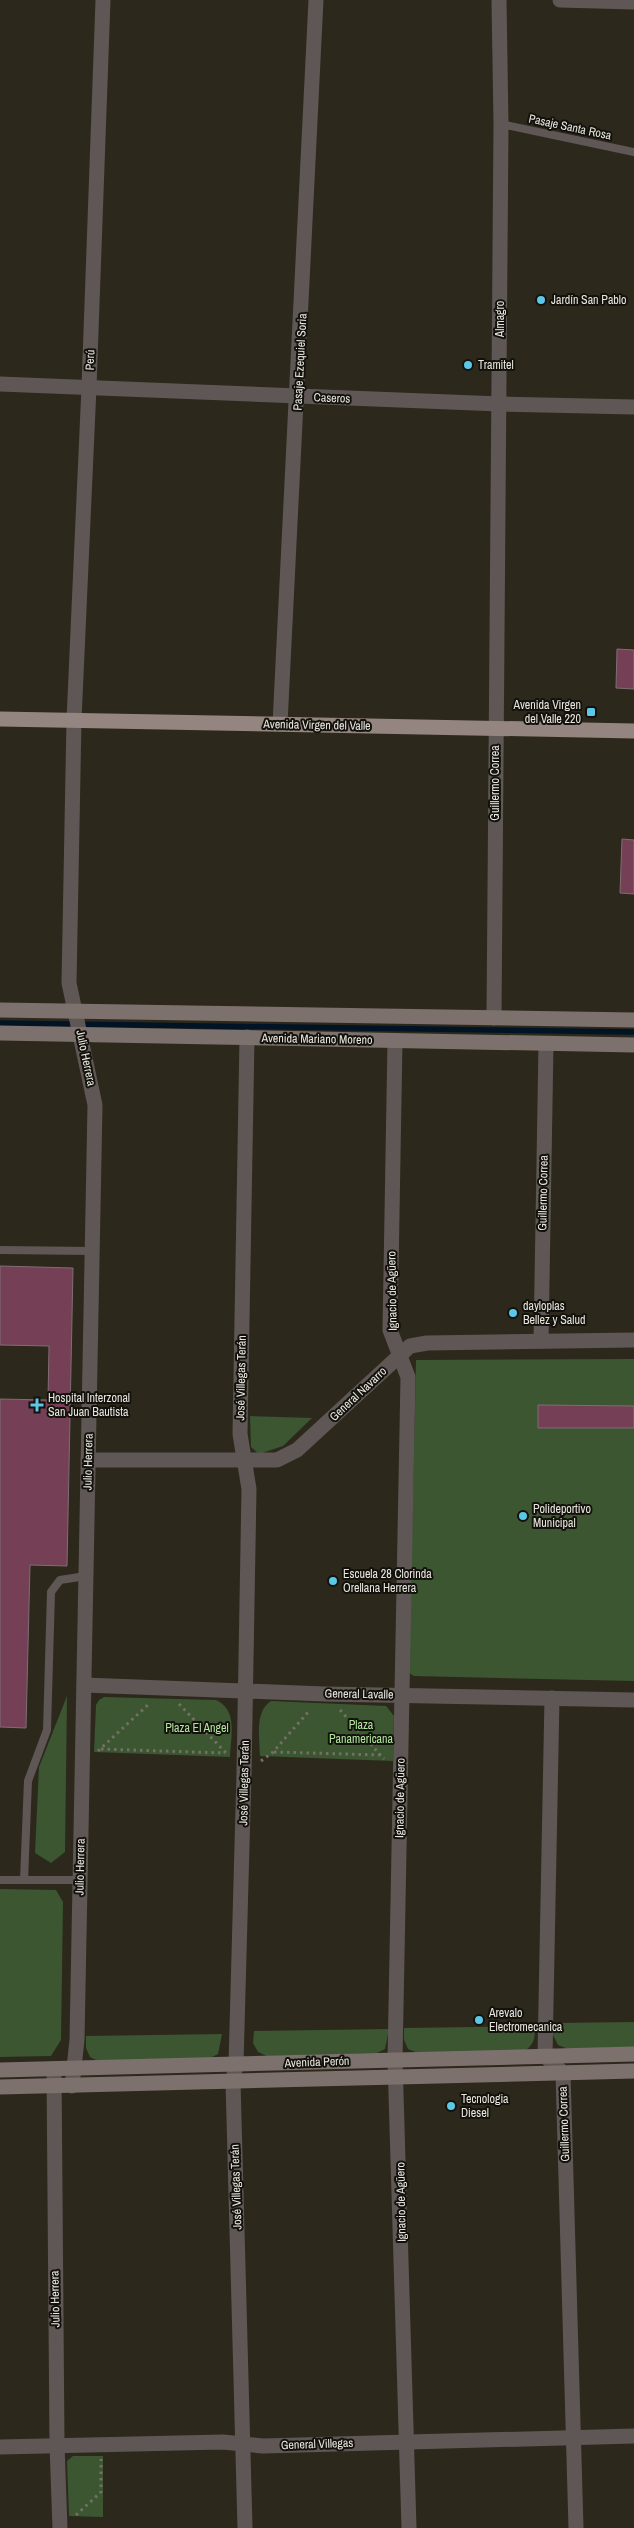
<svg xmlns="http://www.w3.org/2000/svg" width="634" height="2528" font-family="'Archivo Narrow',sans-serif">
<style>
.green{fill:#3b5630}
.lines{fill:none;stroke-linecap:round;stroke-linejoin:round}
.stream{stroke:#001426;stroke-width:5.5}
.building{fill:#754055;stroke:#7f6e74}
.path{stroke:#747066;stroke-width:3;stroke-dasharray:2.5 4;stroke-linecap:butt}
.lane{stroke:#5f5755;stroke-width:8}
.street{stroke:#5f5755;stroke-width:15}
.secondary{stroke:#7d716e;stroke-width:15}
.primary{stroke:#948581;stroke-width:15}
.poi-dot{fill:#5bc8e7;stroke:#13110c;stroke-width:2}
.labels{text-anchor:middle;stroke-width:4;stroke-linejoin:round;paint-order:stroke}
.street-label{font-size:12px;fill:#e8e6de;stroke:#13110c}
.poi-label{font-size:12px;fill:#e8e6de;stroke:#13110c;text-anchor:start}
.park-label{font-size:12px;fill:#b3e79f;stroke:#13110c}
</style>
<rect width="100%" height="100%" fill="#2d281c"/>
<g class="green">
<polygon points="634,1359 634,1681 414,1676 409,1673 416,1360"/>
<polygon points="250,1416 312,1418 283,1446 259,1454 251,1447"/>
<polygon points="67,1696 65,1852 51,1863 35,1853 39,1767"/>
<path d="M104,1697L216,1700C238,1710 231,1736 230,1757L94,1752L96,1705L99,1700Z"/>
<path d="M271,1701L386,1706L394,1716L393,1761L260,1756C260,1738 254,1712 271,1701Z"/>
<polygon points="0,1889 56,1890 63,1902 61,2040 51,2056 0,2057"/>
<polygon points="634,2022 634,2047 568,2049 558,2045 553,2035 554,2023"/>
<path d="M535,2026C535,2036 535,2043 526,2050L418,2053L408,2049L404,2040V2028Z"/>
<polygon points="389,2029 385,2049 377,2053 267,2056 258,2052 253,2043 254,2031"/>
<polygon points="222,2034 218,2054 210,2058 100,2062 90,2057 86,2048 86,2036"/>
<polygon points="73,2456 103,2456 103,2517 69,2516 67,2461"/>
</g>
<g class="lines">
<polyline class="stream" points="0,1023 634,1032"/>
</g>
<g class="building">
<polygon points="617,649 634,650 634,689 616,688"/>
<polygon points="622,839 634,840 634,894 620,893"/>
<polygon points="0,1266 73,1268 67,1566 30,1565 26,1728 0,1727 0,1399 48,1400 49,1346 0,1345"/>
<polygon points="538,1405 634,1406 634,1428 538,1428"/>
</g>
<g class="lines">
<g class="path">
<polyline points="179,1704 228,1755"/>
<polyline points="340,1710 384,1759"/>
<polyline points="101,1749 225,1753"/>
<polyline points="98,1751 150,1703"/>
<polyline points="274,1752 380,1755"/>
<polyline points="261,1761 273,1752 310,1710"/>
<polyline points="76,2515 101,2492 101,2459"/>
</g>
<g class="lane">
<polyline points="501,124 634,152"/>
<polyline points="0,1250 92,1251"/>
<polyline points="0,1880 80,1880"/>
<polyline points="24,1880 28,1781 47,1730 51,1592 60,1580 86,1576"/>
</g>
<g class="street">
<polyline points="560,0 634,2"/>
<polyline points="0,384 500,404 634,407"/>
<polyline points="280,724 316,0"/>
<polyline points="494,1018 501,124 499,0"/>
<polyline points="395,1041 390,1330 408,1377 395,2060 409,2528"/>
<polyline points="541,1341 546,1044"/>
<polyline points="88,1460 277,1460 297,1450 410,1346 427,1343 634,1340"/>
<polyline points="84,1685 325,1694 634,1700"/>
<polyline points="552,1698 545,2056 563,2073 576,2528"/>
<polyline points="54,2069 57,2445 60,2528"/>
<polyline points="72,2086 77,2040 95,1105 69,983 74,720 89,387 103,0"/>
<polyline points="0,2447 223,2442 263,2446 634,2436"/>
<polyline points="245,2528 233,2081 236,2064 244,1773 249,1489 240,1434 247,1037"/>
</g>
<g class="secondary">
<polyline points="0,1010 634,1020"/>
<polyline points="0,1033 634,1045"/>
<polyline points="0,2070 634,2054"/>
<polyline points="0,2087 634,2071"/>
</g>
<polyline class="primary" points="0,719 634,731"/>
</g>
<g class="poi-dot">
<circle cx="541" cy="300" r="5"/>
<circle cx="468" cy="365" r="5"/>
<rect x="586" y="707" width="10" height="10" rx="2.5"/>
<circle cx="513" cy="1313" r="5"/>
<path d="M34.5 1397.5h5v5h5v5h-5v5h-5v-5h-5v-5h5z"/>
<circle cx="523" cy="1516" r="5"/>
<circle cx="333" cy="1581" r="5"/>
<circle cx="479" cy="2020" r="5"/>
<circle cx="451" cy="2106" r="5"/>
</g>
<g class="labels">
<g class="street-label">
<text transform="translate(570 127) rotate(12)" y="4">Pasaje Santa Rosa</text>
<text transform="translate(500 319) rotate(-90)" y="4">Almagro</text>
<text transform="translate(90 360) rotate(-88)" y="4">Perú</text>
<text transform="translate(300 362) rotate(-87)" y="4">Pasaje Ezequiel Soria</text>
<text transform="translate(332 398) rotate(2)" y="4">Caseros</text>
<text transform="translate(317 725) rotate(1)" y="4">Avenida Virgen del Valle</text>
<text transform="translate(495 783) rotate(-90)" y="4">Guillermo Correa</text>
<text transform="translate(317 1039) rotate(1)" y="4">Avenida Mariano Moreno</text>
<text transform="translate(86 1058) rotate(78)" y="4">Julio Herrera</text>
<text transform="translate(543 1193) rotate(-89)" y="4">Guillermo Correa</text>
<text transform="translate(392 1291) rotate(-91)" y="4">Ignacio de Agüero</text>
<text transform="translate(241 1378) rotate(-89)" y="4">José Villegas Terán</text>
<text transform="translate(358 1394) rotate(-43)" y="4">General Navarro</text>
<text transform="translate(88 1462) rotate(-89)" y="4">Julio Herrera</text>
<text transform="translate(359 1694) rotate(1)" y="4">General Lavalle</text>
<text transform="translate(244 1783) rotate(-89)" y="4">José Villegas Terán</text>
<text transform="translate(400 1798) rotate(-89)" y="4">Ignacio de Agüero</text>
<text transform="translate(80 1867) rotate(-89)" y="4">Julio Herrera</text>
<text transform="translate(317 2062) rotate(-2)" y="4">Avenida Perón</text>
<text transform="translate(564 2124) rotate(-92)" y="4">Guillermo Correa</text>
<text transform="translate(236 2187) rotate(-92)" y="4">José Villegas Terán</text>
<text transform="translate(401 2202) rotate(-91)" y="4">Ignacio de Agüero</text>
<text transform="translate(55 2299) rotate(-91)" y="4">Julio Herrera</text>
<text transform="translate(317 2444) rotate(-2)" y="4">General Villegas</text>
</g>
<g class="poi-label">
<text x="551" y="304">Jardín San Pablo</text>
<text x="478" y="369">Tramitel</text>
<text x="581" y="709" text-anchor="end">Avenida Virgen<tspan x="581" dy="14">del Valle 220</tspan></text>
<text x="523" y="1310">dayloplas<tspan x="523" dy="14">Bellez y Salud</tspan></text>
<text x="48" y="1402">Hospital Interzonal<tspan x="48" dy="14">San Juan Bautista</tspan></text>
<text x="533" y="1513">Polideportivo<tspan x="533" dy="14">Municipal</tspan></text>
<text x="343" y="1578">Escuela 28 Clorinda<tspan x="343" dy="14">Orellana Herrera</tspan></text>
<text x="489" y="2017">Arevalo<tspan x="489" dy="14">Electromecanica</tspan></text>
<text x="461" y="2103">Tecnologia<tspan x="461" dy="14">Diesel</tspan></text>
</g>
<g class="park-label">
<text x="361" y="1729">Plaza<tspan x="361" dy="14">Panamericana</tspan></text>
<text x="197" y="1732">Plaza El Angel</text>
</g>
</g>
</svg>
